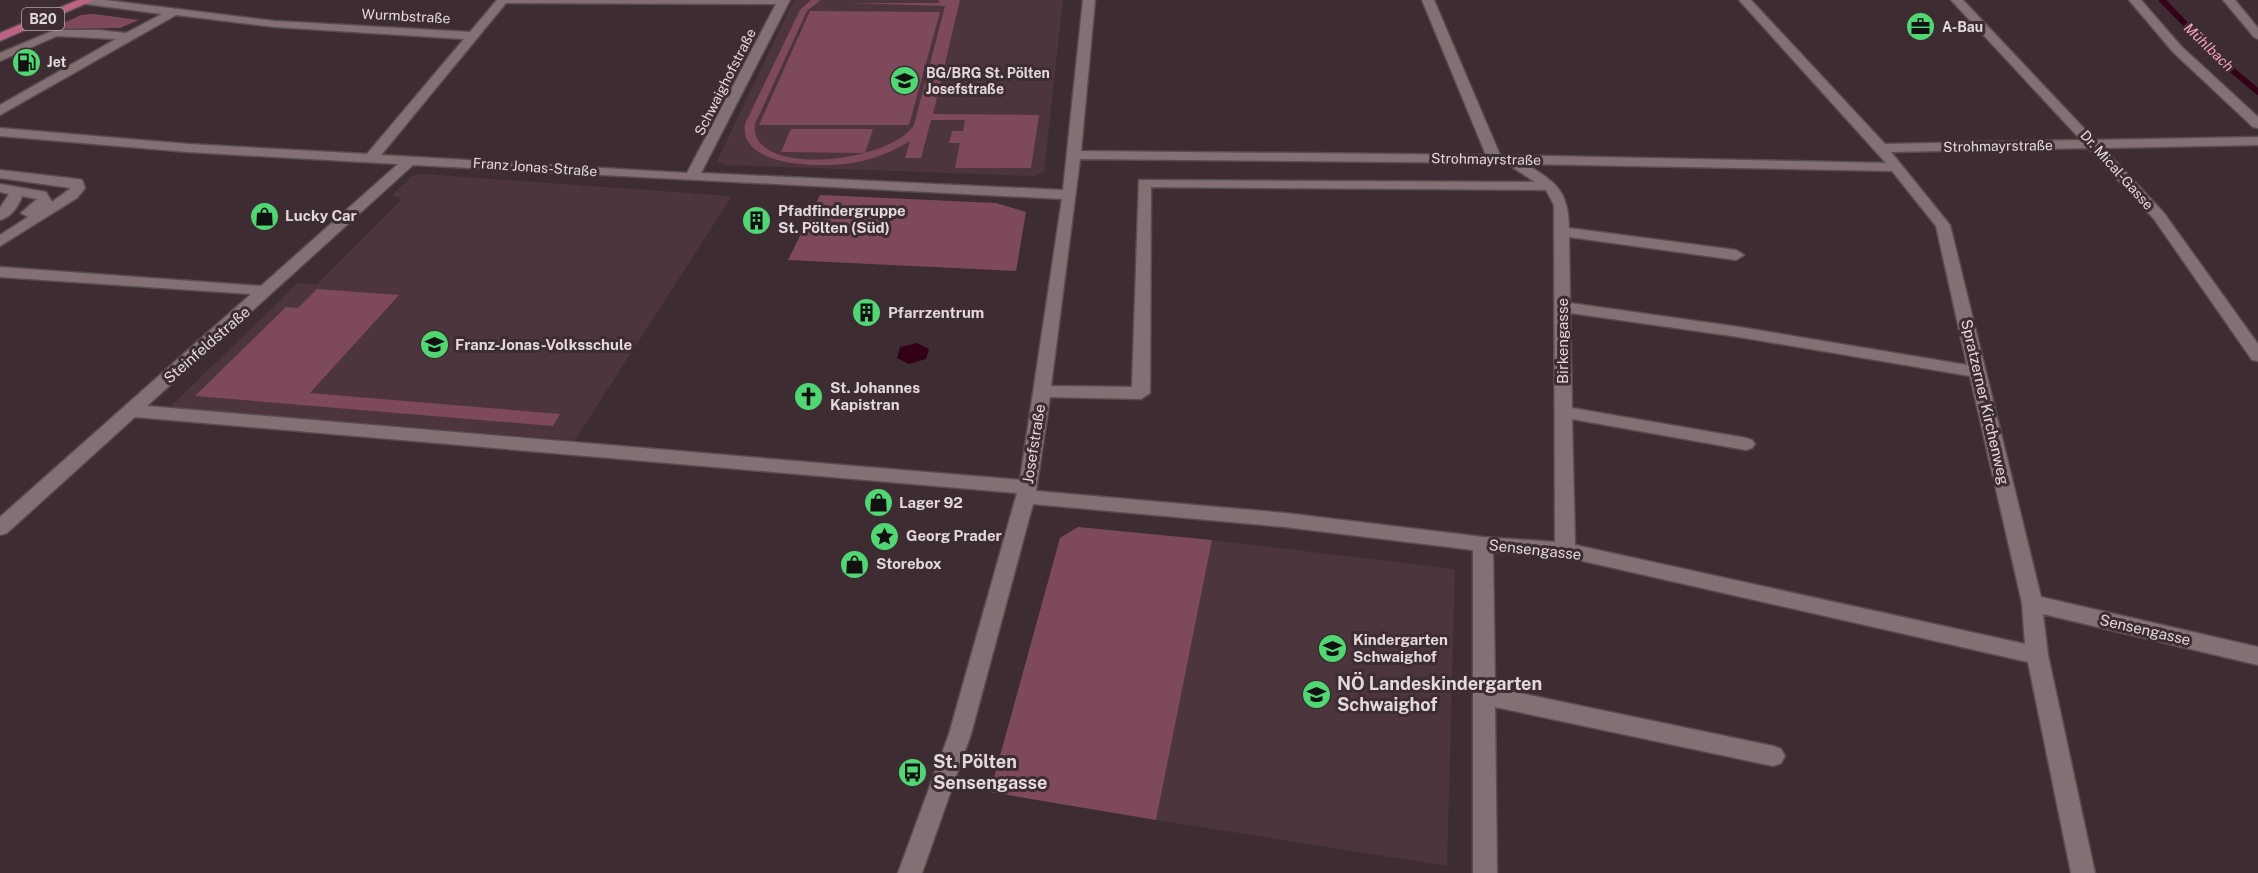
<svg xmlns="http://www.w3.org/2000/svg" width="2258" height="873" font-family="'Public Sans',sans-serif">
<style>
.built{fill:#4c353c}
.green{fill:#7e4a5b}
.water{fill:#330017}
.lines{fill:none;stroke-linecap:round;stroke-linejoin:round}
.stream{stroke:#330017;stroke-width:6}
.minor-casing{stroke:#594c50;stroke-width:3}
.major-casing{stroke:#594c50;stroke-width:3}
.minor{fill:#837075;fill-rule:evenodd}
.major{fill:#bd6285;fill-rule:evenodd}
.labels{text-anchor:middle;stroke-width:6;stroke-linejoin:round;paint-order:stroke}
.far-street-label{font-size:14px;fill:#e3d8db;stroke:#3d2d32}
.shield{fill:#3d2d32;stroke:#b1a5a8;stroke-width:1.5}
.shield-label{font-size:14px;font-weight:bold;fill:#e3d8db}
.far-poi-label{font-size:14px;font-weight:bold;fill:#e3d8db;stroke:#3d2d32;text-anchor:start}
.far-water-label{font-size:14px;font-style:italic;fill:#f9a1be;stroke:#3d2d32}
.poi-label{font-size:15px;font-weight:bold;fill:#e3d8db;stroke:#3d2d32;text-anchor:start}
.street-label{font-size:15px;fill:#e3d8db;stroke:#3d2d32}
.near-poi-label{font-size:18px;font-weight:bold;fill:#e3d8db;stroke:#3d2d32;text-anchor:start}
</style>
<rect width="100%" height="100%" fill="#3d2d32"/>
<g class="built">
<polygon points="794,0 1063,0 1044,172 1033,176 724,165 717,161"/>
<polygon points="423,174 732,196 575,440 170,407 298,283 317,284 402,199 392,195 412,176"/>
<polygon points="1212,540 1455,569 1447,866 1156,820"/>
</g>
<g class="green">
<path d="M811,0H821L807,11L755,124C748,178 889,164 914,125L945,6L849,3H940L938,0H960L933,114L1039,115L1031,168H955L960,143H949L952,131H963L965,120H931L921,158H905L910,141C895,150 879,157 863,161C836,168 738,171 745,124L800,10Z"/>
<polygon points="810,11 940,12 909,125 759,125"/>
<polygon points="94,14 139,20 120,28 50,29 81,15"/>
<polygon points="791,129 873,129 865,153 781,152"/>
<polygon points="820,195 996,203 1026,212 1016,271 788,260"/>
<polygon points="317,289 399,295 310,393 560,414 553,426 195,396 286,307 298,308"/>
<polygon points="1078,527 1212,540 1156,820 990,792 1060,538"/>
</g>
<polygon class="water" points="917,343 929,349 926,359 909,364 897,358 900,347"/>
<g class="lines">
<polyline class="stream" points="2162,0 2219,59 2258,92"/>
<defs>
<g id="minor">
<path d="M81,0H105L275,21L470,32L497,0H790L701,173L1063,190L1083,0H1095L1081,151L1486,155L1422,0H1434L1500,155L1886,163L1739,0H1751L1885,144L2081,140L1951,0H1963L2095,140L2258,137V145L2103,148L2164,213L2258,344V361L2252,360L2154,219L2088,148L1891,152L1950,225L2041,597L2258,647V665L2043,614L2048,655L2095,873H2071L2028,662L1565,557L1493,552L1495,688L1773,746L1781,749L1785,756L1781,763L1773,766L1495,707L1497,873H1473V550L1285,527L1033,504L971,734L922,873H898L949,734L1017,493L135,417L7,533L0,535V517L251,294L0,277V267L261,286L398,164L188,152L0,136V128L188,144L367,154L464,39L275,27L176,15L0,115V105L116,39L57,36L0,61V53L55,30H98L126,33L162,14L86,4ZM506,3L776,4L687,173L381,155ZM1080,159L1506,163L1535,182L1139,180L1132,387L1051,386ZM1526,164L1892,171L1936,226L1967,365L1739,327L1570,303L1569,237L1736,260L1744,255L1736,250L1569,228C1568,189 1556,183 1526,164ZM413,165L1062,199L1020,480L147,406ZM1151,187L1546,190L1554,205L1555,542L1483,537L1285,513L1036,491L1050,397L1141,399L1150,393ZM1570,313L1739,337L1970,376L2022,603L2025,644L1575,545L1572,419L1746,450L1752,448L1755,444L1752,440L1746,438L1572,408Z"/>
<polygon points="2129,0 2141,0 2181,46 2258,117 2258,128 2253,127 2173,52"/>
<polygon points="2223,0 2235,0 2258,28 2258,39 2254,37"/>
<path d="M0,170L77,179L82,180L85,188L77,198L0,246V235L28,217L21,213L37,199L22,196C19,206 10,218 0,220V208L9,194L0,192V184L46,192L52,202L71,188L0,178Z"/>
</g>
<polygon id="major" points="78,0 94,0 0,41 0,33"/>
</defs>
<use href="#minor" class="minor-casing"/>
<use href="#major" class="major-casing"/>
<use href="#minor" class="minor"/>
<use href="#major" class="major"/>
</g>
<defs>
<symbol id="office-disc" viewBox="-11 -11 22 22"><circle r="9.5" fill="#51d674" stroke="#3d2d32"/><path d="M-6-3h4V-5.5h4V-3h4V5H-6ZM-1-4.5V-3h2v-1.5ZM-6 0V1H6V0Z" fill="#111"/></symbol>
<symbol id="fuel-disc" viewBox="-11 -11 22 22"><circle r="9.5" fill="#51d674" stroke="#3d2d32"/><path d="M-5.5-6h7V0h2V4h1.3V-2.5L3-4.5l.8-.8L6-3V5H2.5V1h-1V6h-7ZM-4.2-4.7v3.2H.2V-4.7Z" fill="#111"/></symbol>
<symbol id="school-disc" viewBox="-11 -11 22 22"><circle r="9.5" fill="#51d674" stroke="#3d2d32"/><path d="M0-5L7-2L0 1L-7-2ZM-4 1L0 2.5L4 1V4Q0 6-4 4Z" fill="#111"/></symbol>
<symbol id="shop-disc" viewBox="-11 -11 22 22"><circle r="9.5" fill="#51d674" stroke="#3d2d32"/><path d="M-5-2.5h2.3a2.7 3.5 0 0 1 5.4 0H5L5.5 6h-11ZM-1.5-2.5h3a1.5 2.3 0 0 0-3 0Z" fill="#111"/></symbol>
<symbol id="building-disc" viewBox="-11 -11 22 22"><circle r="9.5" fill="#51d674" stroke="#3d2d32"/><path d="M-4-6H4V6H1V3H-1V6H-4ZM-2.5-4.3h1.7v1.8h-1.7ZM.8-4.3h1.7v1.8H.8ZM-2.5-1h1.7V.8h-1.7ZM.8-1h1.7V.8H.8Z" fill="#111"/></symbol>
<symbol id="church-disc" viewBox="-11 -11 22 22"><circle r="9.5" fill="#51d674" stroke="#3d2d32"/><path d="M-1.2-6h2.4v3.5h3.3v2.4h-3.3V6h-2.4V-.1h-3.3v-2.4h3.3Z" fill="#111"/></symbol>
<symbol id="sight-disc" viewBox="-11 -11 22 22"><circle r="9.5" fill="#51d674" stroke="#3d2d32"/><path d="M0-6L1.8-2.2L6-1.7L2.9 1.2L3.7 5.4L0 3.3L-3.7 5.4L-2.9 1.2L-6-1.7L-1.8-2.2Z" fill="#111"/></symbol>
<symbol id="bus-disc" viewBox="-11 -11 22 22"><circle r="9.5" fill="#51d674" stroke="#3d2d32"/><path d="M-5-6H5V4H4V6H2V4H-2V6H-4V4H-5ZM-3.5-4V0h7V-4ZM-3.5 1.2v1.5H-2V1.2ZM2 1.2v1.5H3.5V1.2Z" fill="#111"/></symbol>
</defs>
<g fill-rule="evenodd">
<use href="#office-disc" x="1904" y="10" width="33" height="33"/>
<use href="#fuel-disc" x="10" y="46" width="33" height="33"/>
<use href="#school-disc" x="888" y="64" width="33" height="33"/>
<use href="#shop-disc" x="248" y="200" width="33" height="33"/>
<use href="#building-disc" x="740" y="204" width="33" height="33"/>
<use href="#building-disc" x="850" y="296" width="33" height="33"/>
<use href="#school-disc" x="418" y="328" width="33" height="33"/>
<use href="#church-disc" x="792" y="380" width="33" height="33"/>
<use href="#shop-disc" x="862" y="486" width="33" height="33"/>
<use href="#sight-disc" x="868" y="520" width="33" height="33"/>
<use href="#shop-disc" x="838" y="548" width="33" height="33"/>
<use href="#school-disc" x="1316" y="632" width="33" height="33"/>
<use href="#school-disc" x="1300" y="678" width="33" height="33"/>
<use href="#bus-disc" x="896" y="756" width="33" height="33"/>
</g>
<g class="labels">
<g class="far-street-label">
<text transform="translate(406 16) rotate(3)" y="5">Wurmbstraße</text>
<text transform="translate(725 82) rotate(-63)" y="5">Schwaighofstraße</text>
<text transform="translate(1998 146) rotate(-1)" y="5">Strohmayrstraße</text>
<text transform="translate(1486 159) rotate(1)" y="5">Strohmayrstraße</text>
<text transform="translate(535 167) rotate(4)" y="5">Franz Jonas-Straße</text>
<text transform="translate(2117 170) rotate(48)" y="5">Dr. Mical-Gasse</text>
</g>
<rect class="shield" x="22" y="8" width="42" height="22" rx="4.5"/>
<g class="shield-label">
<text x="43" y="24">B20</text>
</g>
<g class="far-poi-label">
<text x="1942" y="32">A-Bau</text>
<text x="47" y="67">Jet</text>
<text x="926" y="78">BG/BRG St. Pölten<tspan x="926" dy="16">Josefstraße</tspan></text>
</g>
<g class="far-water-label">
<text transform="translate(2209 47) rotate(44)" y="5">Mühlbach</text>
</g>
<g class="poi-label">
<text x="778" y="216">Pfadfindergruppe<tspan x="778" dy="17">St. Pölten (Süd)</tspan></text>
<text x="285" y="221">Lucky Car</text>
<text x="888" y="318">Pfarrzentrum</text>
<text x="455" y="350">Franz-Jonas-Volksschule</text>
<text x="830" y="393">St. Johannes<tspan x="830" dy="17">Kapistran</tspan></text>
<text x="899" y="508">Lager 92</text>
<text x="906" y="541">Georg Prader</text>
<text x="876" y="569">Storebox</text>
<text x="1353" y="645">Kindergarten<tspan x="1353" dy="17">Schwaighof</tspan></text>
</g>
<g class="street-label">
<text transform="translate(1563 341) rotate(-90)" y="5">Birkengasse</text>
<text transform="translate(207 345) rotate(-41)" y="5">Steinfeldstraße</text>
<text transform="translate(1985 402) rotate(77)" y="5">Spratzerner Kirchenweg</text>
<text transform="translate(1034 444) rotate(-81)" y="5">Josefstraße</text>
<text transform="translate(1535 550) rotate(6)" y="5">Sensengasse</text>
<text transform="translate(2145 630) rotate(13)" y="5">Sensengasse</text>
</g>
<g class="near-poi-label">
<text x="1337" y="690">NÖ Landeskindergarten<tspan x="1337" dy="21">Schwaighof</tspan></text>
<text x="933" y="768">St. Pölten<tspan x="933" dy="21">Sensengasse</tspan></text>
</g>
</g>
</svg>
